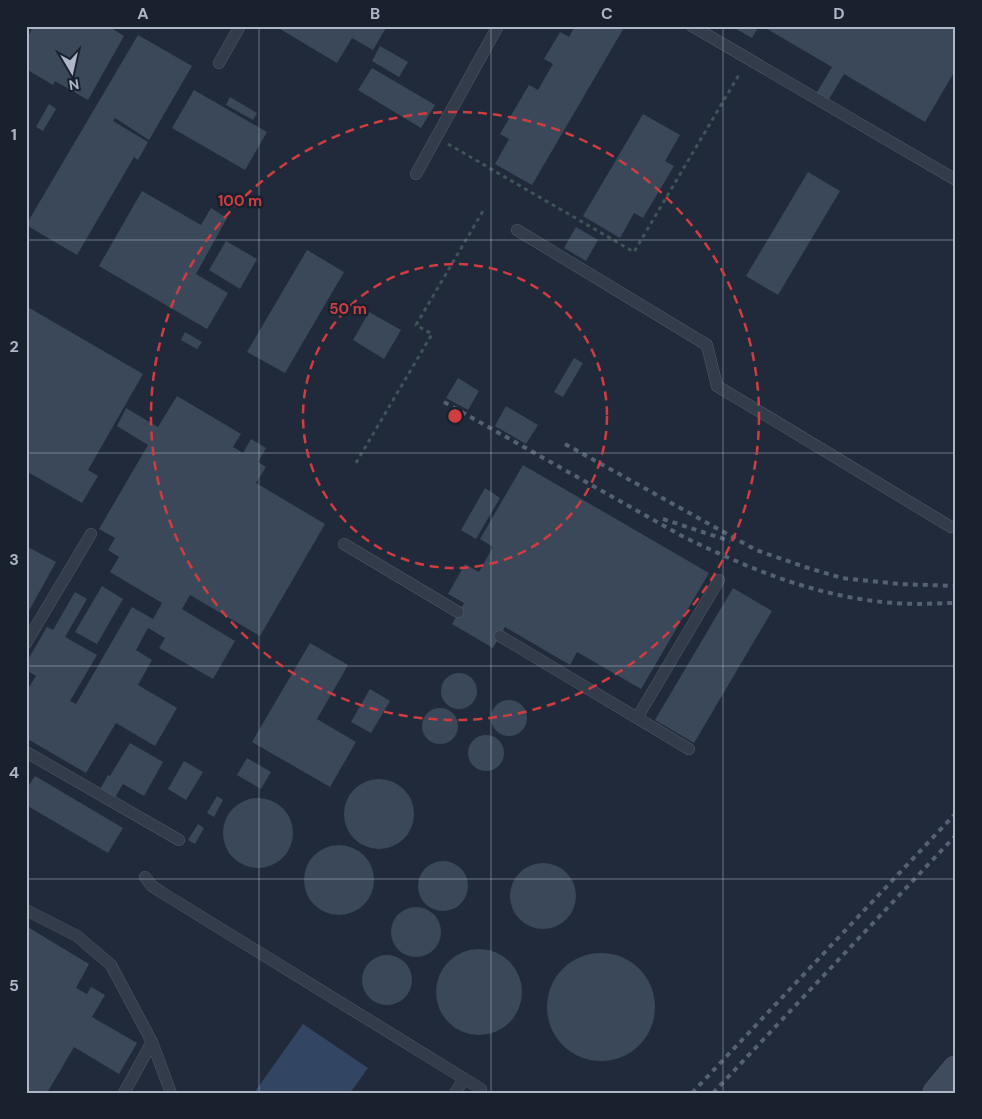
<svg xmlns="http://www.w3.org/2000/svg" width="982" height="1119" font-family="'DM Sans',sans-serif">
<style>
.water{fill:#324563}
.building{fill:#3b485a}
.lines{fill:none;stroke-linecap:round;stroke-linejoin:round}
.service-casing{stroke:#515968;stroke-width:12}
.secondary-casing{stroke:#515968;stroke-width:29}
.path{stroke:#3f5458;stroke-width:3;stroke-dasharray:4 4;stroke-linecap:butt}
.service{stroke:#333c4a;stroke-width:11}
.secondary{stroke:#414b5e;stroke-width:28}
.rail{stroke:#556072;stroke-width:4;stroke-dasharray:5 5;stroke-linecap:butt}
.grid{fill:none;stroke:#aeb6c7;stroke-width:1;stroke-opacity:0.55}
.ring{fill:none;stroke:#d03d40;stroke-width:2.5;stroke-dasharray:9 6}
.centre{fill:#d03d40;stroke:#19212f;stroke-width:2.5}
.ring-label{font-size:15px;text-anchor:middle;font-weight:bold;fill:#d03d40;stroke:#19212f;stroke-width:5;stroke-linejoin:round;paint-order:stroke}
.neatline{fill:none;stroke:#aeb6c7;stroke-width:2}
.grid-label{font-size:16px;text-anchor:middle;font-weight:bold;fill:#aeb6c7}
</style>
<rect width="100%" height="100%" fill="#202a3a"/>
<polygon class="water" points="303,1024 368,1068 350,1093 254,1093"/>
<g class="building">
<polygon points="34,26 108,26 124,36 88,100 55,81 53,85 26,69 26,39"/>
<polygon points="275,26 387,26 373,50 352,38 337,63"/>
<polygon points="575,26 625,26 532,185 495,164 509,139 500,134 529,85 538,90 553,64 544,59 560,32 569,37"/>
<polygon points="731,26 759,26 752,38"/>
<polygon points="762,26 851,26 856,29 858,26 956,26 956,69 925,122 844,74 826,104 814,97 832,67"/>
<polygon points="138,35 192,66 149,140 115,118 113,121 148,142 138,160 134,157 77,255 26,225"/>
<polygon points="380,46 408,62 399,77 372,61"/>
<polygon points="372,68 435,105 421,128 358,90"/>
<polygon points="194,90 267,132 245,170 172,128"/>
<polygon points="230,97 257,113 253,120 226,105"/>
<polygon points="49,104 56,109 43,131 36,127"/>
<polygon points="643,114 680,135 665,161 674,166 643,218 634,213 620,238 583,216"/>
<polygon points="808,172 840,191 778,295 746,276"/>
<polygon points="142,191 201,225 211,208 227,218 196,274 228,293 207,329 99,266"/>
<polygon points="576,227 598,240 586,261 564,248"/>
<polygon points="226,241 257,259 240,289 209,270"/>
<polygon points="307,250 344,272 285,373 247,352"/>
<polygon points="26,306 143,374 88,470 98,476 82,503 26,471"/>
<polygon points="369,312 401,330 384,359 353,340"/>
<polygon points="185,332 202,342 197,349 181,340"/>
<polygon points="574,358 583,363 563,397 554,392"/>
<polygon points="458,378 479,391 468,410 446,398"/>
<polygon points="177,396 241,434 233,447 243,453 251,439 266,448 258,462 266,467 256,483 325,524 260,636 190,595 182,609 235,641 213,679 159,648 165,638 148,628 136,650 152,660 138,685 177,708 155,746 116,723 86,773 26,738 26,692 36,676 26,670 26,663 47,627 53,630 75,592 87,599 65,637 97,655 70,701 76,704 132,607 153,619 162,603 110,572 119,557 108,550 115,538 99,529 148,445 117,426 126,408 158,427"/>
<polygon points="506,406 538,425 526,444 495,426"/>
<polygon points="523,465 709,573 641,689 577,652 570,665 505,627 493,648 452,624 464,603 448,594 465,564 479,572 493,547 480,539"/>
<polygon points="485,488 500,498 476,539 461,530"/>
<polygon points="26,546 56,562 26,616"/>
<polygon points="102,586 123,599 97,644 75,632"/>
<polygon points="733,588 772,611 694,743 655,720"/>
<polygon points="310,643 348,665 317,719 356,742 330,787 252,742"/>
<circle cx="459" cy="691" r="18"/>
<polygon points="370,689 390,701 371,733 351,722"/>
<circle cx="509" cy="718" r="18"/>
<circle cx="440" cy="726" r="18"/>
<circle cx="486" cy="753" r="18"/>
<polygon points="130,743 163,762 144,796 123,784 114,799 99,791 108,775 110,776"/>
<polygon points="247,758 271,772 261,789 237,775"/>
<polygon points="184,761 203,772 186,800 168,789"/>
<polygon points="35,776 123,828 108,853 26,805 26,790"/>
<circle cx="379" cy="814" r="35"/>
<polygon points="217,796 223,800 214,817 207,813"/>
<circle cx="258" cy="833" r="35"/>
<polygon points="198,824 204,828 195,844 188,840"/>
<circle cx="339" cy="880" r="35"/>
<circle cx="443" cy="886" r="25"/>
<circle cx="543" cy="896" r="33"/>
<circle cx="416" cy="932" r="25"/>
<polygon points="26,926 89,964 76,988 87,994 91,987 105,995 92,1017 137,1043 119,1074 74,1047 47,1093 26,1093"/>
<circle cx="479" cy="992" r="43"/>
<circle cx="601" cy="1007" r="54"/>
<circle cx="387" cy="980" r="25"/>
</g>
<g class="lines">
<defs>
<g id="service">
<polyline points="692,26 956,180"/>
<polyline points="219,63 240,26"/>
<polyline points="416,174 498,26"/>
<polyline points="517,230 707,345 717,386 951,527"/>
<polyline points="344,544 458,612"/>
<polyline points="500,636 689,749"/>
<polyline points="26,643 91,534"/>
<polyline points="637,718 719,580"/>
<polyline points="26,752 179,840"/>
<polyline points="145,877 152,886 161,892 481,1089"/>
<polyline points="26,910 77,936 111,965 152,1042 124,1093"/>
<polyline points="152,1042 171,1093"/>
<polyline points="455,1093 464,1079"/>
</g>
<polyline id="secondary" points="937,1093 956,1070"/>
</defs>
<use href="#service" class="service-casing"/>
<use href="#secondary" class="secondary-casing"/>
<g class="path">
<polyline points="448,144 634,252 740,73"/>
<polyline points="356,463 432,334 416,325 483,211"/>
</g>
<use href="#service" class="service"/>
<use href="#secondary" class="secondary"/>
<g class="rail">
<path d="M444,402L682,536C749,569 819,598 895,603C915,605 936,603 956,603"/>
<polyline points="565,444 756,550 805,567 842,578 899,584 956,586"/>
<polyline points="663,519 730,541"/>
<polyline points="692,1093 956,813"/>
<polyline points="713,1093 956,835"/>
</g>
</g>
<path class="grid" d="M259,26V1093M491,26V1093M723,26V1093M26,240H956M26,453H956M26,666H956M26,879H956"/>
<g class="ring">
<circle cx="455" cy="416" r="152"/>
<circle cx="455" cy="416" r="304"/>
</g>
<circle cx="455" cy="416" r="8" class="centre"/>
<g class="ring-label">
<text x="240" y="206">100 m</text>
<text x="348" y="314">50 m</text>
</g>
<rect width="982" height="1119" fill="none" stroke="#19212f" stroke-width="55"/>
<g transform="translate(72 72) rotate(171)" stroke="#19212f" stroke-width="4" paint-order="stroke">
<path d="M0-4L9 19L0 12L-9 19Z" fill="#aeb6c7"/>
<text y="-8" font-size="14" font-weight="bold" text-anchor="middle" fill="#aeb6c7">N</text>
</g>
<rect x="28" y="28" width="926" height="1064" class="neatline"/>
<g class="grid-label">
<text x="143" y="19">A</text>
<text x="375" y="19">B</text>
<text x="607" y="19">C</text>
<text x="839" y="19">D</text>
<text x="14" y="140">1</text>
<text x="14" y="352">2</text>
<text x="14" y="565">3</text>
<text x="14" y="778">4</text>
<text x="14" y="991">5</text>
</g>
</svg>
